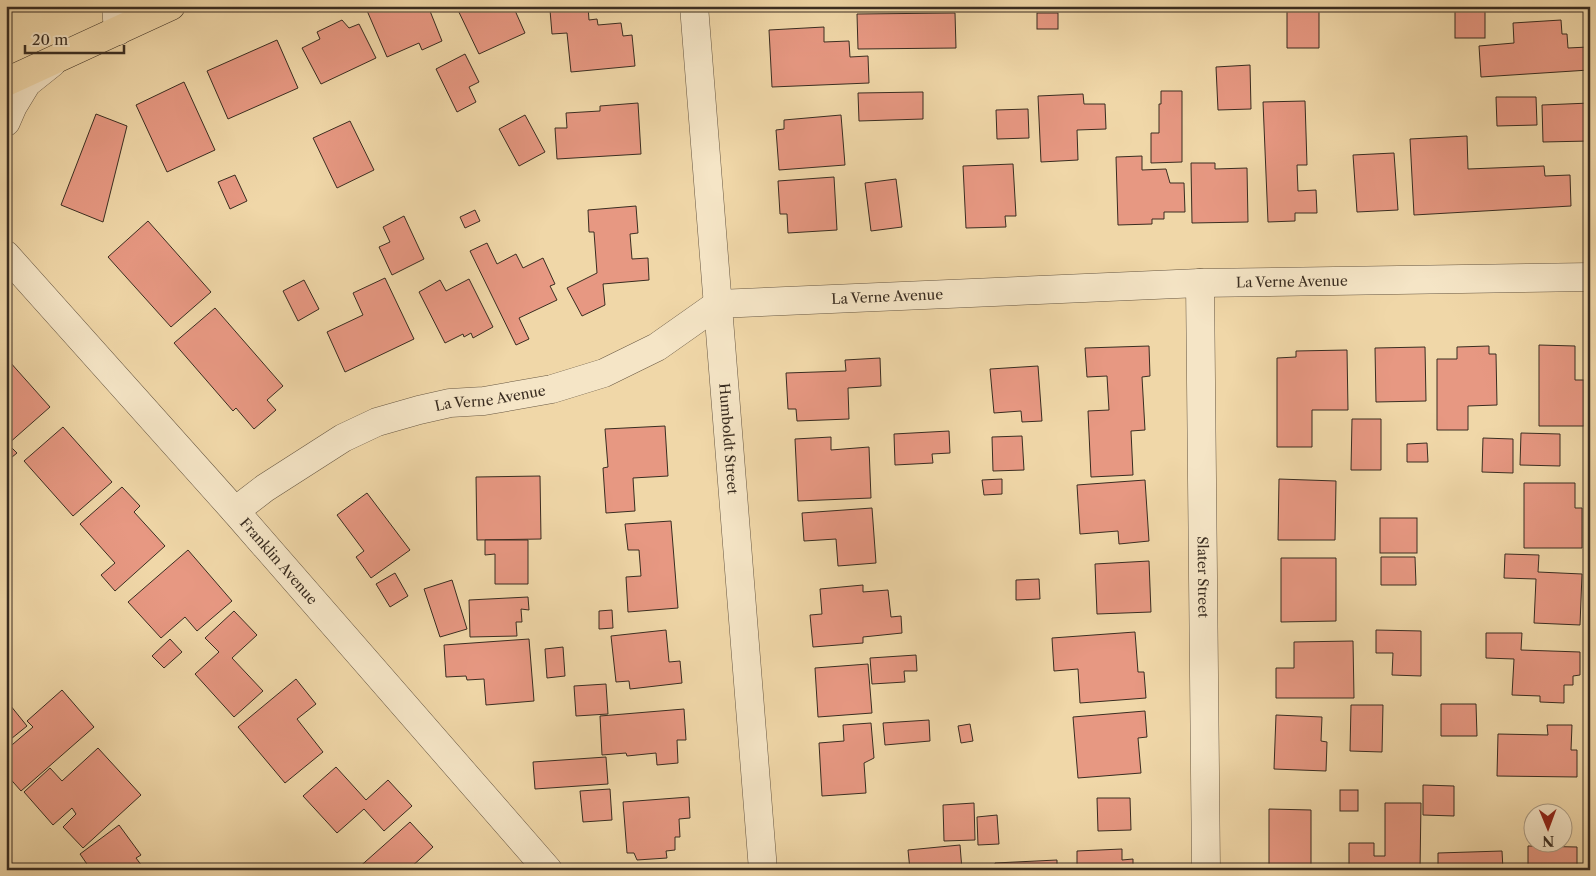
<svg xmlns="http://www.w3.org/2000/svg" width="1596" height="876" font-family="'Libre Caslon Text',serif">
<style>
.building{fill:#e79882;stroke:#3a2d21}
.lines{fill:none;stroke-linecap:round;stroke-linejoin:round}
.minor-casing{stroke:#685843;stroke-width:29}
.major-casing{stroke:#3a2d21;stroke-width:29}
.minor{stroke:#f5e5c6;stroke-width:28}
.major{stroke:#f0d7a8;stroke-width:28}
.labels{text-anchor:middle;stroke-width:4;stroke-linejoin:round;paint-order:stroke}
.street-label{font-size:14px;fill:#3a2d21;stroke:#f5e5c6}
</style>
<rect width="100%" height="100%" fill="#f0d7a8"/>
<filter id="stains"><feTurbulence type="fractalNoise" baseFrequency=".004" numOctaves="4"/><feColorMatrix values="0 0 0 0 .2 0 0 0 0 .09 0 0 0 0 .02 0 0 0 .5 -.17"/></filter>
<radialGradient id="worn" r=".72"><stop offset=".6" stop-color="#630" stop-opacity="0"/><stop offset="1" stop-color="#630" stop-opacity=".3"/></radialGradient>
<g class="building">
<polygon points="365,6 428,6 442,41 422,50 419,43 387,57"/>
<polygon points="456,6 513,6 525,33 479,54"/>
<polygon points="588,6 589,20 597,19 598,25 621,23 623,36 632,35 635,66 571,72 567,33 552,34 550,10"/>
<rect x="1455" y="7" width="30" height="31"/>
<polygon points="1319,10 1319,48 1287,48 1287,11"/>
<polygon points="955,13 956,48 858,49 857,14"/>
<rect x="1037" y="13" width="21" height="16"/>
<polygon points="342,20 349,28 359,24 376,58 321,84 302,48 320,39 317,32"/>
<polygon points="1561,20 1562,34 1567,34 1568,48 1588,47 1589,70 1481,77 1479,46 1514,43 1513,23"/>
<polygon points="824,27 824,42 849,41 850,57 868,56 869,83 772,87 769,30"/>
<polygon points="277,40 298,88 228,119 207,71"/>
<polygon points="465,54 479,82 469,87 476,102 457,112 436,69"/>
<polygon points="1250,65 1251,109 1218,110 1216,67"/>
<polygon points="184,82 215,150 167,172 136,105"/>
<polygon points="1161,91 1182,91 1182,162 1151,163 1151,133 1159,133 1159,104 1161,104"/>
<polygon points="923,92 923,119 859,121 858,93"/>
<polygon points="1083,94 1084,104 1105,104 1106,129 1077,130 1078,160 1041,162 1038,96"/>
<polygon points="1496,97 1536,97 1537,125 1497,126"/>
<polygon points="1305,101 1307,165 1297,165 1298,191 1316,190 1317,213 1295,213 1295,221 1268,222 1263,102"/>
<polygon points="638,103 641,154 557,159 555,128 567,128 566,113 600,111 600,106"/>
<polygon points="1590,103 1590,141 1543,142 1542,105"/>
<polygon points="1028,109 1029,138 997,139 996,110"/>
<polygon points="96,114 127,126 103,222 61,205"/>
<polygon points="525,115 545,152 519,166 499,129"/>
<polygon points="841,115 845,165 779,170 776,130 784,129 784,120"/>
<polygon points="350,121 374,170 337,188 313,138"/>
<polygon points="1467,136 1468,169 1544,166 1545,176 1570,175 1571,206 1414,215 1410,139"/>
<polygon points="1394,153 1398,210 1357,212 1353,155"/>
<polygon points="1142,156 1142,170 1166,169 1170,183 1184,183 1185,212 1164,212 1164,219 1152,219 1152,224 1118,225 1116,157"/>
<polygon points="1191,163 1215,163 1215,169 1247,168 1248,222 1192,223"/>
<polygon points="1013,164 1016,216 1005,216 1006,227 966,228 963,166"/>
<polygon points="235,175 247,201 230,209 218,182"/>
<polygon points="834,177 837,230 788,233 787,214 780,214 778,181"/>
<polygon points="896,179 902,227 871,231 865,183"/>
<polygon points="636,206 638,233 630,234 632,259 648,258 649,280 603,284 605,305 582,316 567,288 597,273 594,232 589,232 588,210"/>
<polygon points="475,210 480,221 465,228 460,217"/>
<polygon points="404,216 424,259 392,275 379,247 390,242 383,227"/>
<polygon points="148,221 211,292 171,327 108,257"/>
<polygon points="487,243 497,264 516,254 523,268 543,258 555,284 550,286 557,300 519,318 529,339 516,345 470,251"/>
<polygon points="385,278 414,339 345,372 327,332 363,315 353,293"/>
<polygon points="469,279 493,327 473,338 471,333 464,337 463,334 445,343 419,292 440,280 446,291"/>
<polygon points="304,280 319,309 298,321 283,291"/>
<polygon points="215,308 283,386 267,400 276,410 254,429 236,408 233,411 174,343"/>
<polygon points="1539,345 1575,346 1575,380 1584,380 1584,426 1539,426"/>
<polygon points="1149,346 1150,376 1142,377 1145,430 1131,431 1133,475 1091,477 1088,411 1109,410 1107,376 1087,377 1085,348"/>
<polygon points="1489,346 1489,354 1496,354 1497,405 1468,406 1468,430 1437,430 1437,359 1457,359 1457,347"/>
<polygon points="1425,347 1426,401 1376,402 1375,348"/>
<polygon points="1347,350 1348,410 1312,410 1312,447 1277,447 1277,358 1296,357 1296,351"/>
<polygon points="880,358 881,386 848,388 849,419 797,421 796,409 788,409 786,373 846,371 845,360"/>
<polygon points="9,361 50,407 8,444 17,453 6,462 6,363"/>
<polygon points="1038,366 1042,421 1022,422 1021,411 994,413 990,369"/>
<polygon points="1352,419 1381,419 1381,470 1351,470"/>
<polygon points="665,426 668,476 633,478 635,511 606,513 603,468 608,467 605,429"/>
<polygon points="63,427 112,482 73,516 24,461"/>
<polygon points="949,431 950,453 932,454 933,463 895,465 894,434"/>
<polygon points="1521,433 1560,434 1560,466 1520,465"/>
<polygon points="1022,436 1024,470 993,471 992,437"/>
<polygon points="831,437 831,450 869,447 871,498 798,501 795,439"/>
<polygon points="1483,438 1513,439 1513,473 1482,472"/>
<polygon points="1427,443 1428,462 1407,462 1407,444"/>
<polygon points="540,476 541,539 477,540 476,477"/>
<polygon points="1002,479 1002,494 984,495 982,480"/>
<polygon points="1279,479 1336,481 1335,540 1278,540"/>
<polygon points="1145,480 1149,541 1119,544 1118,531 1080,534 1077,485"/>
<polygon points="1524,483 1575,483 1575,508 1582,508 1582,548 1524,548"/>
<polygon points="122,487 140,506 134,512 165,546 115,591 101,575 115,563 80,524"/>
<polygon points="367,493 410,550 371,578 356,557 364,551 337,515"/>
<polygon points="872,508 876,563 838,566 836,539 804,541 802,513"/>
<rect x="1380" y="518" width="37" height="35"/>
<polygon points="671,521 678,608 628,612 626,577 641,576 639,550 628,550 625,524"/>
<polygon points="485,540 528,540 528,584 495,584 495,554 485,555"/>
<polygon points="188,550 232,601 197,631 185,617 161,638 128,602"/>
<polygon points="1505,554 1539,555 1538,572 1582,574 1580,625 1534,623 1536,579 1504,578"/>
<polygon points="1381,557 1415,557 1416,585 1381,585"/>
<polygon points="1281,558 1336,558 1336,621 1281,622"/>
<polygon points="1149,561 1151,612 1097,614 1095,564"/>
<polygon points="395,573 408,596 390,607 376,584"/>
<polygon points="1039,579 1040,599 1016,600 1016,580"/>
<polygon points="452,580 467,629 440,637 424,589"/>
<polygon points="863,585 863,592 888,590 891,617 901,616 902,633 863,637 863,643 813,647 810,615 822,614 820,589"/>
<polygon points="528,597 529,610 521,609 522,622 516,622 517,636 470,637 469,600"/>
<polygon points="612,610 613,628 599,629 599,611"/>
<polygon points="234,611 257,635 232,658 263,691 234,717 195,674 219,652 205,638"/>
<polygon points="666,630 669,662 680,661 682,683 630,689 629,681 616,682 611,636"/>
<polygon points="1376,630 1421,631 1421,676 1392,675 1393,653 1376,653"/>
<polygon points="1135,632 1138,672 1144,672 1146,698 1080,703 1078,669 1054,671 1052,638"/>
<polygon points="1486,633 1522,633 1521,650 1580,652 1580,675 1573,676 1573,685 1564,685 1564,703 1540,702 1540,696 1512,695 1514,659 1486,658"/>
<polygon points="170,639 182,652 164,668 152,656"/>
<polygon points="529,639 534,701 486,705 484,679 467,680 466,676 446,677 444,645"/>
<polygon points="1353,641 1354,698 1276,698 1276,668 1294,668 1294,642"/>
<polygon points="563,647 565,676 547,678 545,649"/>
<polygon points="916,655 917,671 904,671 905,682 872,684 870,658"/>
<polygon points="868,664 872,713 818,717 815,668"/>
<polygon points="296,679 316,704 297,719 323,752 285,783 238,727"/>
<polygon points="606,684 608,714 576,716 574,686"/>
<polygon points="62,690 94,727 21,791 6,774 6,750 33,727 27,721"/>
<polygon points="6,700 27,726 6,743"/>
<polygon points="1441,704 1476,704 1477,736 1441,736"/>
<polygon points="1351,705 1383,705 1382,752 1350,751"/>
<polygon points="684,709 686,740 677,740 678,763 657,765 656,753 627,756 626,753 602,755 600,716"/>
<polygon points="1145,711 1147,737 1138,738 1141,773 1078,778 1073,717"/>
<polygon points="1276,715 1322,717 1321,741 1327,742 1326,771 1274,769"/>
<polygon points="929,720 930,741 885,745 883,723"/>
<polygon points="871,723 874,758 864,763 866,793 822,796 819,743 844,741 843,725"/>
<polygon points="970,724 973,741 961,743 958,726"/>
<polygon points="1547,725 1572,725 1571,750 1577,750 1577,777 1497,776 1498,734 1548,735"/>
<polygon points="98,748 141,795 83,848 63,827 76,814 72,808 53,825 24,792 50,768 62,781"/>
<polygon points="606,757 608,784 535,789 533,762"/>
<polygon points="336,767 366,800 388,780 412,806 384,831 364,809 337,833 303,796"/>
<polygon points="1423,785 1454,786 1454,816 1423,815"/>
<polygon points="610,789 612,820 583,822 580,791"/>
<rect x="1340" y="790" width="18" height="21"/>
<polygon points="689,797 690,818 679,819 680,837 675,837 675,850 666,851 667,858 637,860 634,853 627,853 623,802"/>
<polygon points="1097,798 1130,798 1131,830 1098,831"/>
<polygon points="974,803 975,840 944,841 943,805"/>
<polygon points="1385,803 1421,803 1420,870 1349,870 1349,843 1374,843 1374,856 1385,856"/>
<polygon points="1269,809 1311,810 1311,870 1269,870"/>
<polygon points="997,815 999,844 978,845 977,817"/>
<polygon points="410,822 433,847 409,869 410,870 356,870"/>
<polygon points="119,825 141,855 136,858 145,870 91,870 80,854"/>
<polygon points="960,845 962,870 910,870 908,850"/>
<polygon points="1528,846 1577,847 1577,870 1528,870"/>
<polygon points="1122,849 1122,860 1133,859 1133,870 1077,870 1077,851"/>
<polygon points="1502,851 1503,870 1438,870 1438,853"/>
<polygon points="1057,860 1057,870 995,870 995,863"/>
</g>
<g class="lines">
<defs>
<g id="minor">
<polyline points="116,6 118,31"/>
<path id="s1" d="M694,6L763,870"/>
<polyline points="6,122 13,106 27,83 52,63"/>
<path id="s2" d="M6,255L235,511L548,870"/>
<path id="s3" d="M1200,283L1206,870"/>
<path id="s4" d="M235,511L265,488L343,438L377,422L419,410L450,403L484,401L552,389L604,373L657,347L718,304L1200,283L1590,277"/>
</g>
<polyline id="major" points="6,82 171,6"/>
</defs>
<use href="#minor" class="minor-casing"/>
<use href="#major" class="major-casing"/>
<use href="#minor" class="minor"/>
<use href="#major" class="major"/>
</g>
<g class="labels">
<g class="street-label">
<text dy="5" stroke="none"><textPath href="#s4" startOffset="1109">La Verne Avenue</textPath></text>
<text dy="5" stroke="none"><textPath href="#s4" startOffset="704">La Verne Avenue</textPath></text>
<text dy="5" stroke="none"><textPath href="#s4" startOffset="284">La Verne Avenue</textPath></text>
<text dy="5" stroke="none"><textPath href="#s1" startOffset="434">Humboldt Street</textPath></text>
<text dy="5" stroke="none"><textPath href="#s2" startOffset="410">Franklin Avenue</textPath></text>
<text dy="5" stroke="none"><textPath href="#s3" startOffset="294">Slater Street</textPath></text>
</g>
</g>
<rect width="1596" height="876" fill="none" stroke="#f0d7a8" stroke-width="25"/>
<rect x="8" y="8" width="1581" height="861" fill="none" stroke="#3a2d21" stroke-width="2.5"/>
<rect x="12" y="12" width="1571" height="851" fill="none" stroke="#3a2d21"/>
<g transform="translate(1548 828) rotate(179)"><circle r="24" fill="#f5e5c6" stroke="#aa9b84"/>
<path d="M0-4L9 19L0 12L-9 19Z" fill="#8f2418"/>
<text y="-8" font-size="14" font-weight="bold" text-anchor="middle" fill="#3a2d21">N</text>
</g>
<path d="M25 45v8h99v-8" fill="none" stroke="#3a2d21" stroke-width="2.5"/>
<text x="32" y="45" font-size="15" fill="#3a2d21" stroke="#f5e5c6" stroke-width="4" paint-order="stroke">20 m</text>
<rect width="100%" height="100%" filter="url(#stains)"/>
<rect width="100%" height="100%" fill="url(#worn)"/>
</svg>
